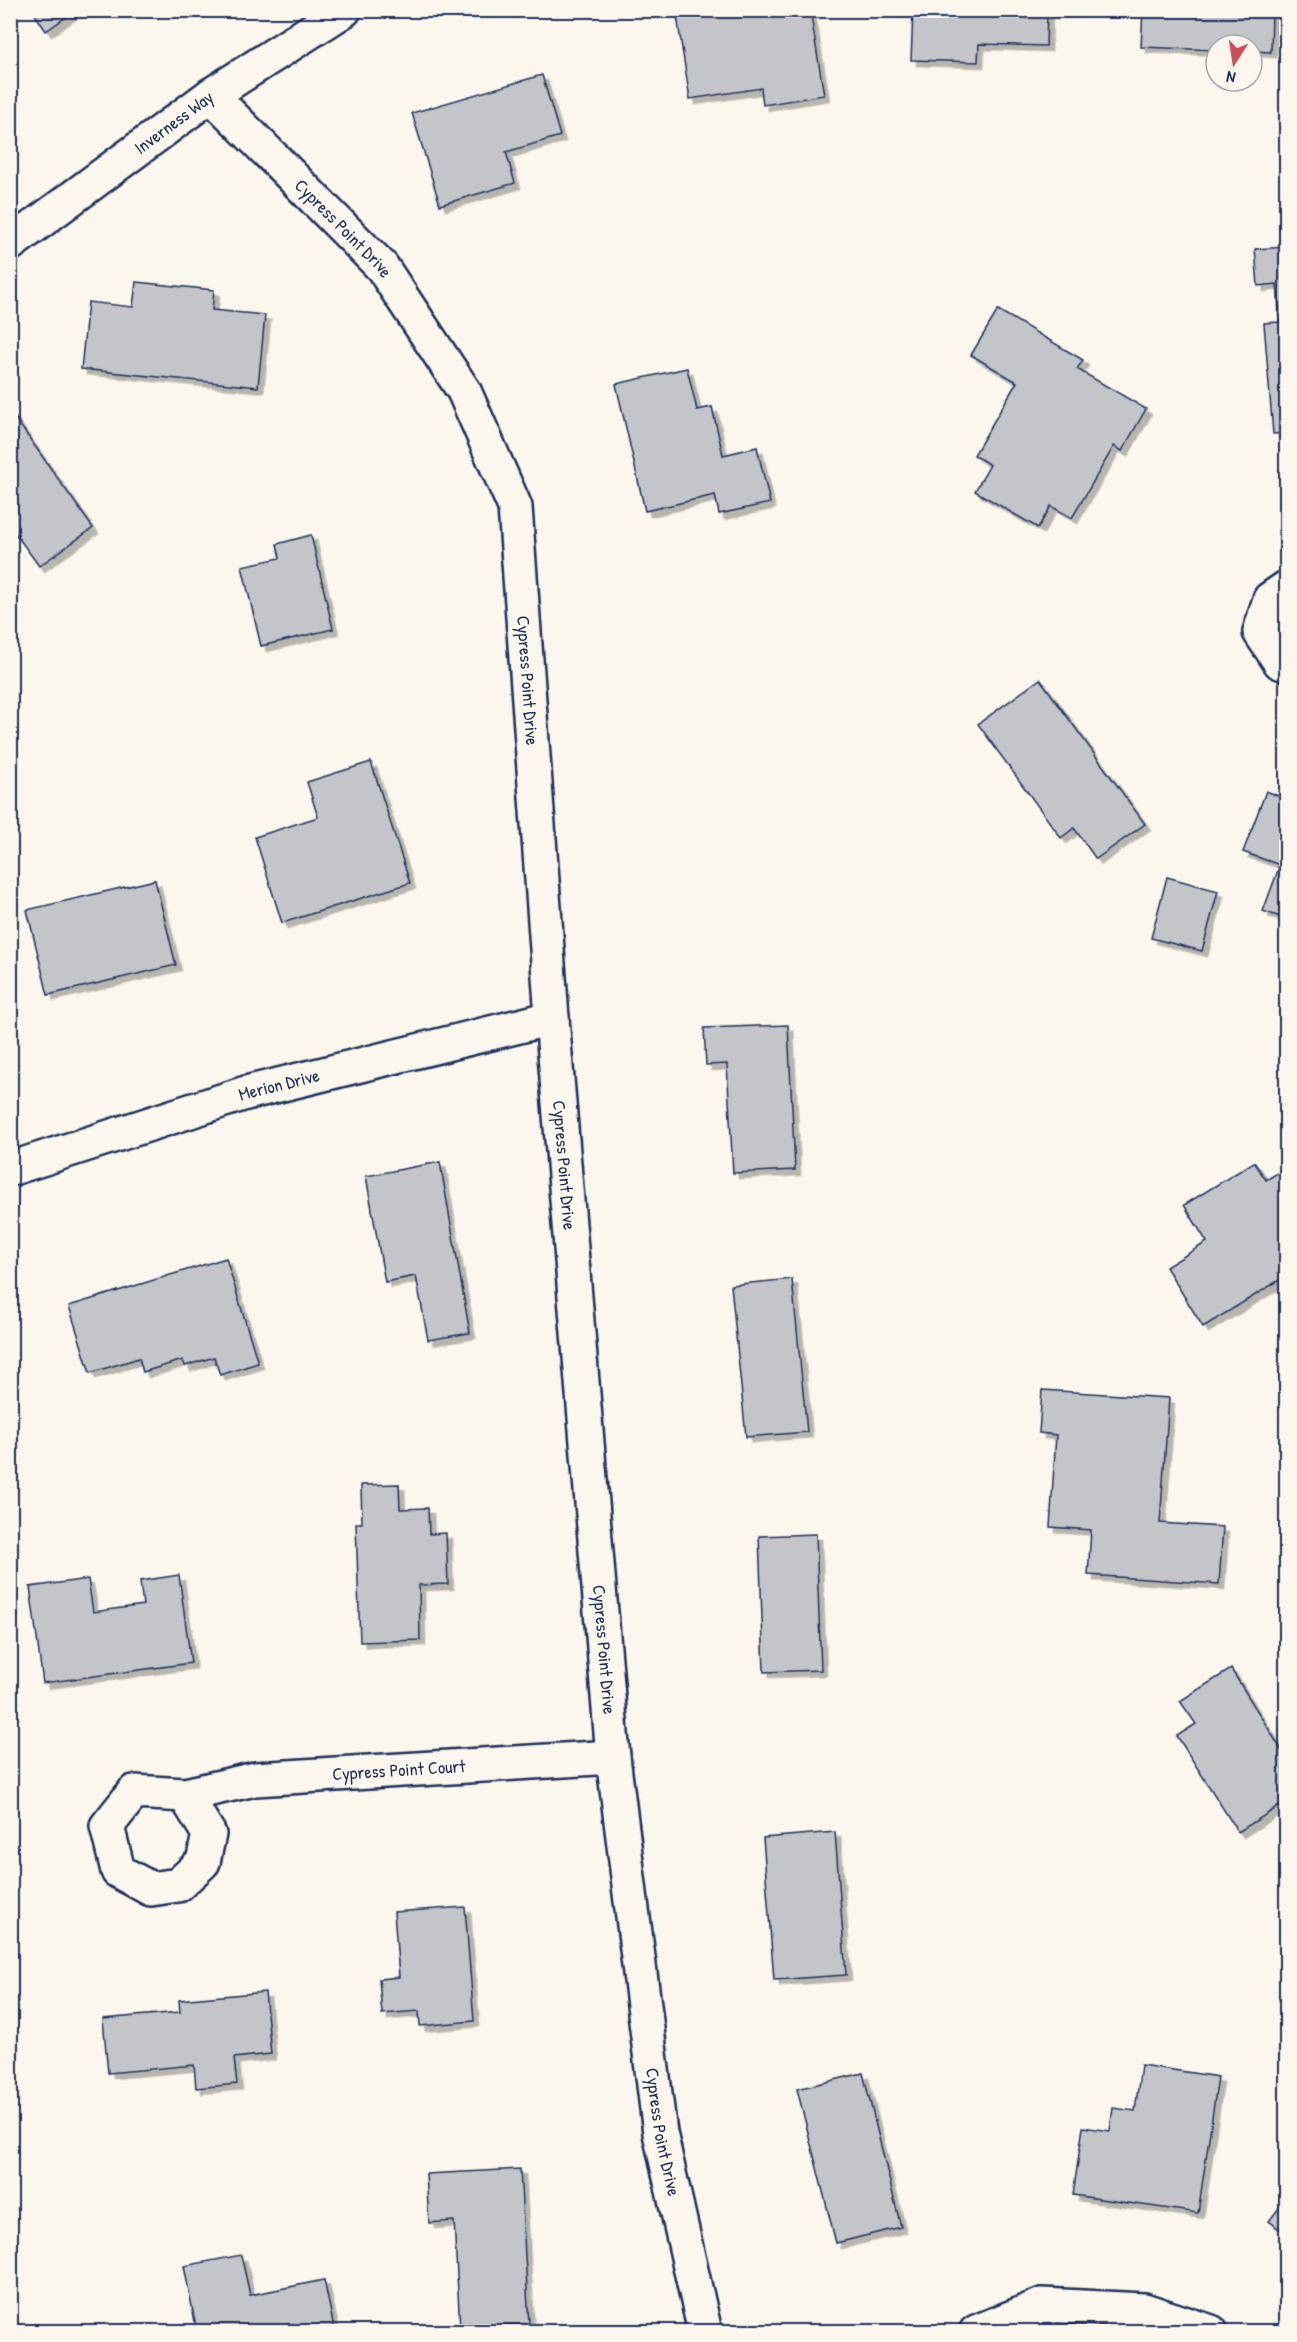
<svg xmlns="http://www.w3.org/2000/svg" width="1297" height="2342" font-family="'Patrick Hand',sans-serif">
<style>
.building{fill:#c3c5c9;stroke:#1b2f5e;stroke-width:1.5;filter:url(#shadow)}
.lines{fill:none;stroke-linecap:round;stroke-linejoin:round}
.minor-casing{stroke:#1b2f5e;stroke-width:38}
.minor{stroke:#fbf7ec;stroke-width:33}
.labels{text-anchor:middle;stroke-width:4.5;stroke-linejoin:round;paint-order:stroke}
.street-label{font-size:18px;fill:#1b2f5e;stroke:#fbf7ec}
</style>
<defs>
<filter id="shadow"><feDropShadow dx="5.5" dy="5.5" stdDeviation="0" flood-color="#0004"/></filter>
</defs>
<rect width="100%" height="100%" fill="#fbf7ec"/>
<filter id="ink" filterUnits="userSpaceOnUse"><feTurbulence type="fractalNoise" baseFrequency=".0167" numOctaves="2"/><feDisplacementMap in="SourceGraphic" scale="12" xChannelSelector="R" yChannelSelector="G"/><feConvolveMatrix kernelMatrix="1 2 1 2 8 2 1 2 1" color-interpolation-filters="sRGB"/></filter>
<g filter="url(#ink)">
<g class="building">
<polygon points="32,10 76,10 46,31"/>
<polygon points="676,10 810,10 824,95 763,105 761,88 690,99"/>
<polygon points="952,10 1047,10 1046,46 979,44 978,62 911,60 913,11 952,13"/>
<polygon points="1143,10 1272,10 1271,52 1252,51 1252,45 1216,45 1216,50 1141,47"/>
<polygon points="542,75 560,136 506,152 515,183 440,205 412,113"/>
<polygon points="1286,247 1286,433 1273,434 1264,323 1280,322 1277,284 1258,286 1255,249"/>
<polygon points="136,282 214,290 212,310 265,315 258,387 81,369 88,302 133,307"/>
<polygon points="998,310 1083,360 1077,369 1146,409 1122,451 1114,446 1072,518 1051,506 1038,528 975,491 990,465 974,455 1017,382 971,355"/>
<polygon points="687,368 697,410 712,407 723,455 757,447 770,503 719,514 715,495 645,511 616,384"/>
<polygon points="10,411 93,528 39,566 12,529 10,530"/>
<polygon points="311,535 333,629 261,646 242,566 280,558 277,544"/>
<polygon points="1040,679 1145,824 1096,859 1074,828 1061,838 978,724"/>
<polygon points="371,762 410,883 282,923 255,837 318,817 307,782"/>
<polygon points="1266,791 1286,799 1286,919 1263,911 1280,865 1243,852"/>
<polygon points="1167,877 1218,891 1202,951 1151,938"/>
<polygon points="155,880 176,965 48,995 27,910"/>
<polygon points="788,1025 795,1170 733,1173 727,1064 706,1065 704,1028"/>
<polygon points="440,1162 470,1333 428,1340 416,1276 385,1282 366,1176"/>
<polygon points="1254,1162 1266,1180 1286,1168 1286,1276 1203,1327 1166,1267 1207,1242 1184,1205"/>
<polygon points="226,1258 258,1363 220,1375 214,1357 185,1366 183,1360 143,1372 139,1358 90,1373 69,1306"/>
<polygon points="792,1279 807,1432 746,1437 731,1285"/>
<polygon points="1042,1390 1169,1398 1160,1523 1223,1527 1219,1584 1088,1575 1091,1530 1050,1527 1056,1435 1039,1433"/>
<polygon points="399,1484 400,1509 428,1508 429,1534 446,1533 448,1584 419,1585 420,1640 360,1642 356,1523 362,1523 361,1485"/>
<polygon points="816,1534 821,1670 764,1672 759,1536"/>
<polygon points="179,1575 191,1663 43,1683 30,1587 88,1579 93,1612 143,1605 140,1581"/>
<polygon points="1231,1669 1286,1757 1286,1802 1238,1832 1177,1736 1196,1724 1180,1701"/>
<polygon points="835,1832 846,1975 774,1980 763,1838"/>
<polygon points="465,1907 474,2021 420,2026 419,2011 382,2014 379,1979 399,1977 394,1912"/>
<polygon points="265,1992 271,2054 234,2058 237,2084 196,2088 194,2065 108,2073 103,2019 180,2012 179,2000"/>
<polygon points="1141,2065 1218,2077 1198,2213 1073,2195 1083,2127 1110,2131 1113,2108 1135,2111"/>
<polygon points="863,2073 901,2227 836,2243 797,2089"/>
<polygon points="520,2169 529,2324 460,2328 454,2221 429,2223 426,2174"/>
<polygon points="1286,2199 1286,2234 1269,2221"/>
<polygon points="241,2255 250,2295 324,2280 335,2332 197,2332 184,2266"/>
</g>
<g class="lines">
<defs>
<g id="minor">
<path id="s1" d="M211,95L382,267L464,391L515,507L552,1018L613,1757L660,2133L705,2332"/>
<path id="s2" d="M10,244L211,95L344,10"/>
<polyline points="1286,588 1270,599 1260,632 1280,662 1286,664"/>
<path id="s3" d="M10,1169L246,1093L552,1018"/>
<path id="s4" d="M185,1795L209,1834L203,1862L178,1885L151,1889L118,1871L107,1826L134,1792L185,1795L255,1779L613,1757"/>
<polyline points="976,2332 1042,2305 1144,2310 1211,2332"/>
</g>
</defs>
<use href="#minor" class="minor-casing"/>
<use href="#minor" class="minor"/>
</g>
</g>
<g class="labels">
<g class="street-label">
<text dy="6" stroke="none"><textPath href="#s2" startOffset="204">Inverness Way</textPath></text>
<text dy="6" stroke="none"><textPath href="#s1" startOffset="188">Cypress Point Drive</textPath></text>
<text dy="6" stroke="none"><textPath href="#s1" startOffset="692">Cypress Point Drive</textPath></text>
<text dy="6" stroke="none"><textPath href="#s3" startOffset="282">Merion Drive</textPath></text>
<text dy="6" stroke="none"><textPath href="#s1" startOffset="1178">Cypress Point Drive</textPath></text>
<text dy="6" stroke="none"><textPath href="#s1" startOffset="1664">Cypress Point Drive</textPath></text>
<text dy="6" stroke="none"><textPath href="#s4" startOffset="530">Cypress Point Court</textPath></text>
<text dy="6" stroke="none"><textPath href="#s1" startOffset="2150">Cypress Point Drive</textPath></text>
</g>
</g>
<rect width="1297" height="2342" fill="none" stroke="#fbf7ec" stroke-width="36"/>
<rect x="18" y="18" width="1261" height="2306" fill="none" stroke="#1b2f5e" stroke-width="2" filter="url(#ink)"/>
<g transform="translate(1234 63) rotate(192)"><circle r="28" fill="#fbf7ec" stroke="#a1a7b3" stroke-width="1.5"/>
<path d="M0-4.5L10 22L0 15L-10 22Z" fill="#d1495b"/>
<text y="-9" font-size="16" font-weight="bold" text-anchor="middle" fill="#1b2f5e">N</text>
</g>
</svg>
